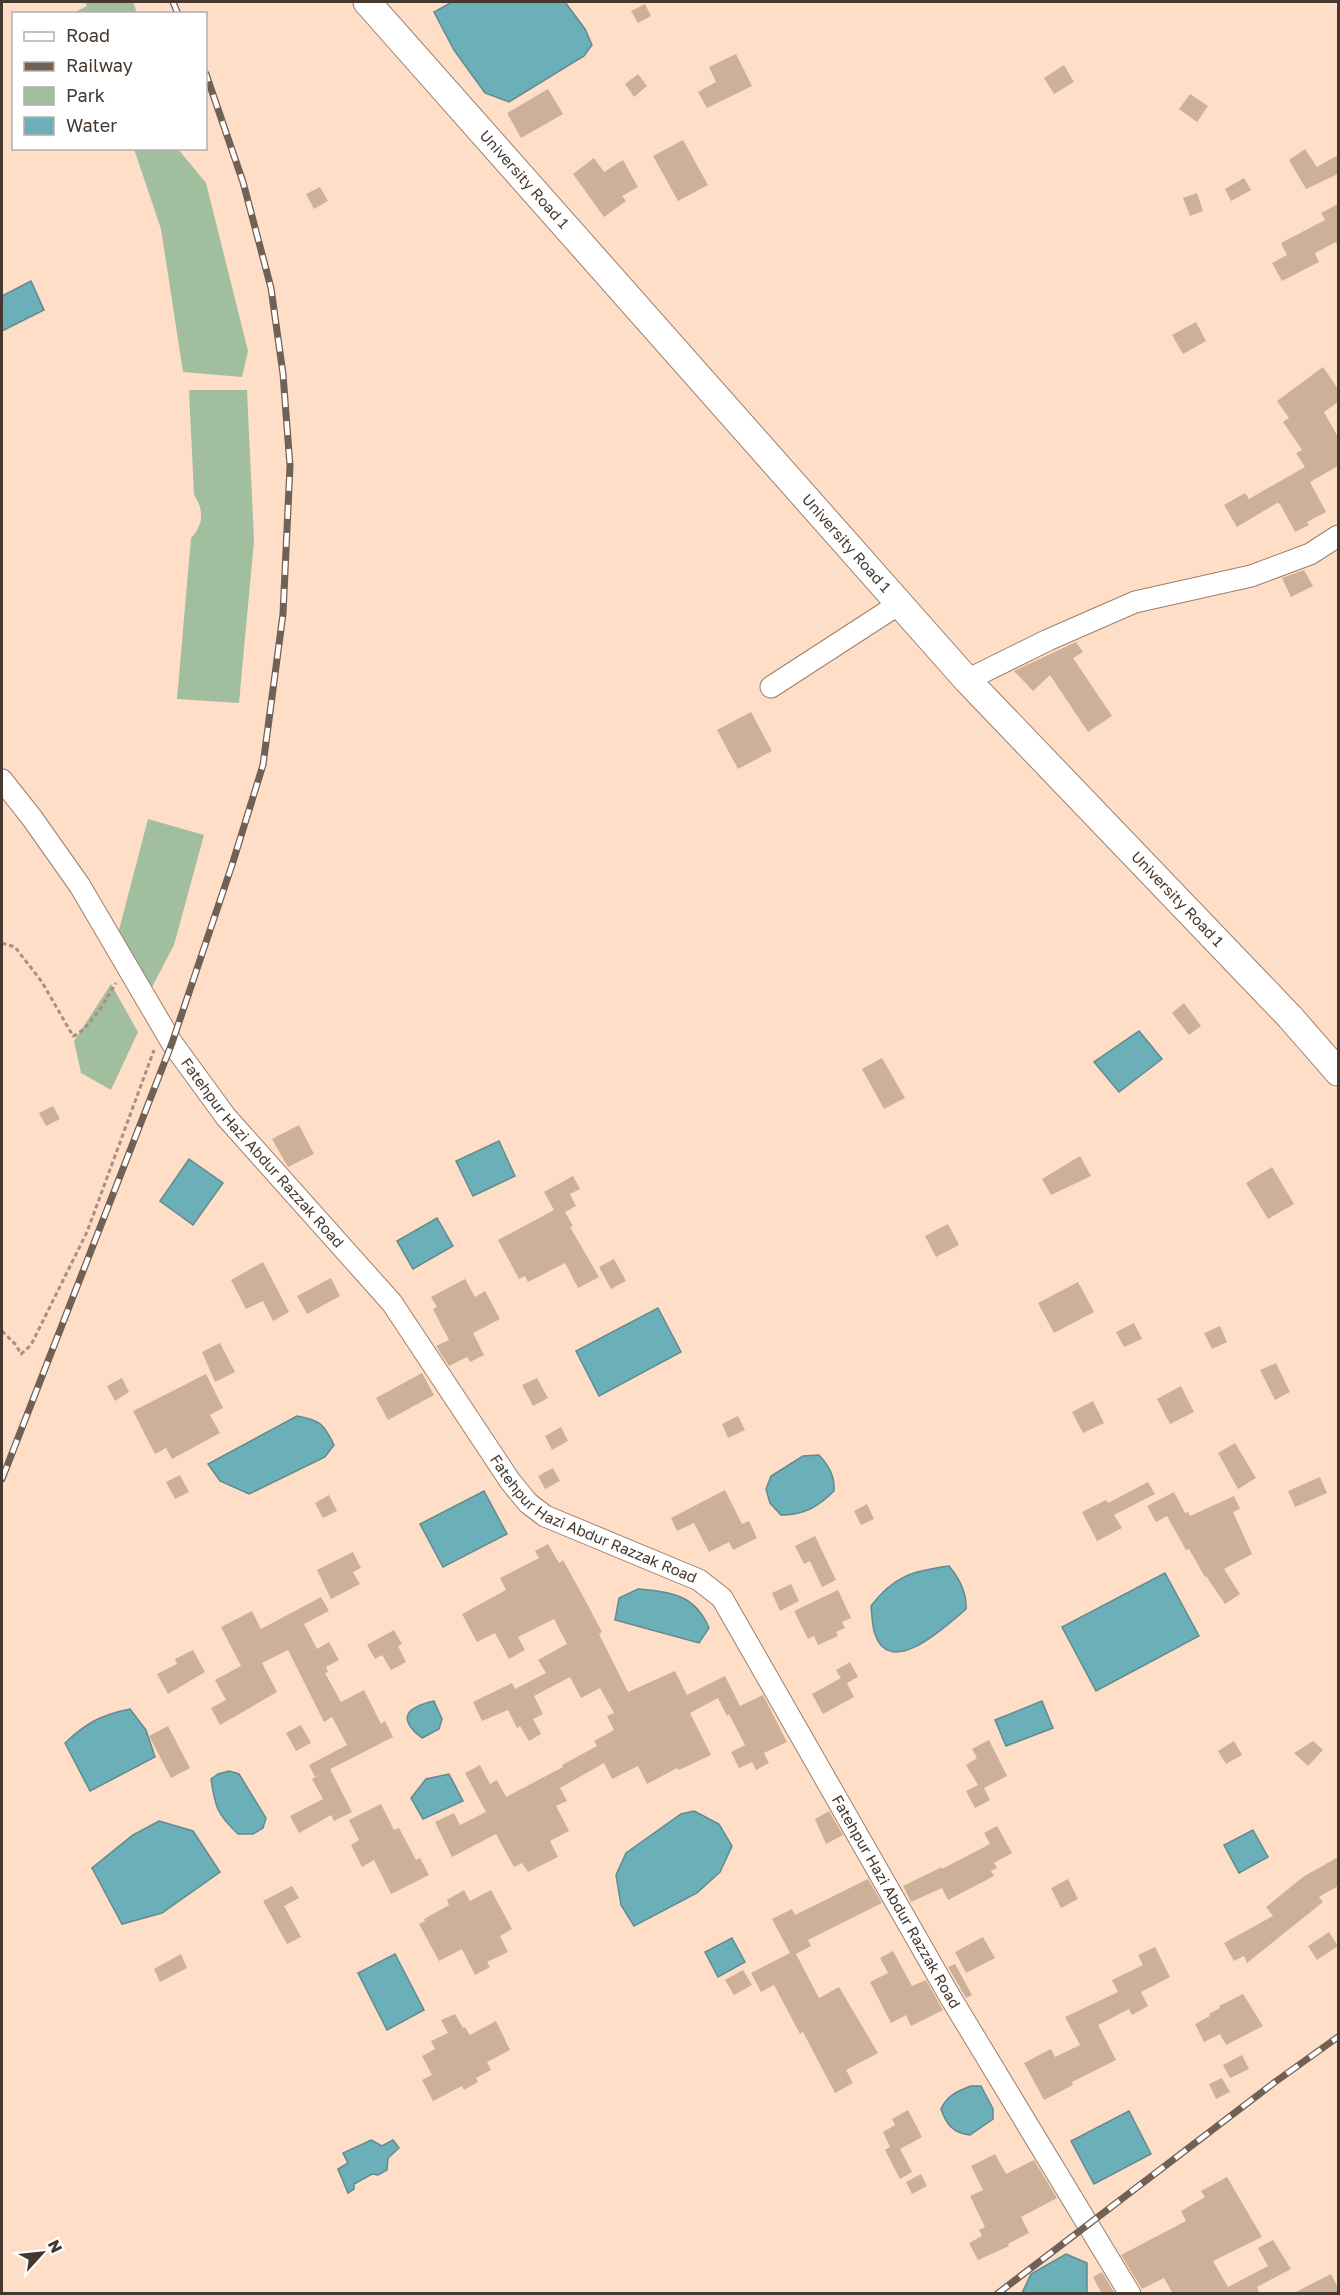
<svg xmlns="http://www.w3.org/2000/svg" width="1340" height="2295" font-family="'Golos Text',sans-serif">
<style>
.green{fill:#a1bf9f}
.water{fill:#6bafb9;stroke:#608b90;stroke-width:1.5}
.building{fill:#ccb198}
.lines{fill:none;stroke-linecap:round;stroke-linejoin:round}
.minor-casing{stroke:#9c7f6b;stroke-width:23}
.major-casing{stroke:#9c7f6b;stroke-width:29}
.path{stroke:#a79080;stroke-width:3;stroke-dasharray:4.5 3;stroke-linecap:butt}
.minor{stroke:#fff;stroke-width:21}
.major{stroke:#fff;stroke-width:27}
.rail-casing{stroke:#716054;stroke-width:7}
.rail{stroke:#fff;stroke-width:4.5;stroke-dasharray:14;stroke-linecap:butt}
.labels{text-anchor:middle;stroke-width:5;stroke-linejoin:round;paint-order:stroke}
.street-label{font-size:15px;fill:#45382f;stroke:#fff}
</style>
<rect width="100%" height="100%" fill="#ffdec8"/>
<g class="green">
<polygon points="85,2 133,2 137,13 76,13 75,12 87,6"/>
<polygon points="134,149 178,149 206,183 248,351 242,377 183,372 161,229"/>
<path d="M189,390H247L254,540L239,703L177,699L191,538C204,524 204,510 194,495Z"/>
<polygon points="148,819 204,835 174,945 150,991 127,959 119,930"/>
<polygon points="111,984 138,1032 111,1090 81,1073 74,1041"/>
</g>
<g class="water">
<polygon points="452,2 565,2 585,29 592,45 584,56 509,102 485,93 454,50 434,12"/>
<polygon points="31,281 44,310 2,331 2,296"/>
<polygon points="1139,1031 1162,1059 1119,1092 1094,1062"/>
<polygon points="499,1141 515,1176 473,1196 456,1161"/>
<polygon points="189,1159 223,1183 193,1225 160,1201"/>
<polygon points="437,1218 453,1246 413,1269 397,1241"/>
<polygon points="658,1308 681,1352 599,1396 576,1351"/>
<path d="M297,1416C320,1420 324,1424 334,1445L325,1457L249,1494L220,1481L208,1464Z"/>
<path d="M819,1455C829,1466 835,1476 834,1491C818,1507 804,1515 781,1515L770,1503L766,1489L771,1476L803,1456Z"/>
<polygon points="484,1491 507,1534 443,1567 420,1524"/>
<path d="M949,1566C959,1578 967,1593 966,1609C947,1625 890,1680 875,1634C872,1626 872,1615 871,1606C894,1576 912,1571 949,1566Z"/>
<polygon points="1165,1573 1199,1636 1096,1691 1062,1627"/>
<path d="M638,1589C670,1592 695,1594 709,1628L699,1643L615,1620L619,1598Z"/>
<path d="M434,1701L442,1719L439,1729L422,1738C396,1718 407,1707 434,1701Z"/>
<polygon points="1042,1701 1053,1728 1006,1746 995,1720"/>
<path d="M130,1709L146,1730L155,1757L90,1791L65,1743C86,1723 101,1715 130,1709Z"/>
<path d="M229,1771L239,1774L266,1818L263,1828L253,1834H238C217,1814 215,1807 211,1779L218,1774Z"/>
<polygon points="449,1774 463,1801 423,1819 411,1798 426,1779"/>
<polygon points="694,1811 719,1824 732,1846 720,1872 697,1893 634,1926 621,1905 616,1875 626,1853 681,1814"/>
<polygon points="159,1821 193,1831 220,1872 162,1913 122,1924 92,1868 133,1835"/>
<polygon points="1253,1830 1268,1857 1239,1873 1224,1845"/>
<polygon points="732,1938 745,1962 718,1977 705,1952"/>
<polygon points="395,1954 424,2010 387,2030 358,1973"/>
<path d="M971,2086H981L993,2109V2119L970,2135C953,2133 946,2124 941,2109C947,2095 958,2091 971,2086Z"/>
<polygon points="1129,2111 1151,2154 1094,2184 1071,2141"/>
<polygon points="371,2140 382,2146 393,2140 399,2148 388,2158 387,2170 378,2175 372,2174 354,2184 354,2189 348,2193 338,2169 348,2163 343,2153"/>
<polygon points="1066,2254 1087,2263 1087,2293 1022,2293 1031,2274"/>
</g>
<g class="building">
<polygon points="645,4 651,16 638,23 631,11"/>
<polygon points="736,54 752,86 707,108 698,92 716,82 709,67"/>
<polygon points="1064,65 1074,82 1054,94 1044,78"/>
<polygon points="638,74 647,86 634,97 625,84"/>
<polygon points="548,89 563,114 521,138 507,113"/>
<polygon points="1190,94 1208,106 1197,122 1179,109"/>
<polygon points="683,140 708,185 678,201 653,156"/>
<polygon points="1305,149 1317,167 1338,155 1338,174 1306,189 1289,160"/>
<polygon points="594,158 604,172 623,160 638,187 622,196 626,201 604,217 573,174"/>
<polygon points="1244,178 1251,190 1231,201 1225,189"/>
<polygon points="320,187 328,201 314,209 306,194"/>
<polygon points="1197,193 1203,211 1190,216 1183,198"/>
<polygon points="1338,204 1338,247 1336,242 1315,253 1319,262 1282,281 1272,263 1287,255 1281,243 1325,220 1321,213"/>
<polygon points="1196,322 1206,341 1183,354 1172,335"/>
<polygon points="1323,367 1338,389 1338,402 1324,412 1338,437 1338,466 1310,482 1326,512 1307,522 1309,525 1295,532 1280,504 1277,503 1237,527 1224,505 1245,493 1249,499 1305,467 1296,453 1302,450 1283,422 1289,418 1277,401"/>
<polygon points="1304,570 1313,586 1291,597 1282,578"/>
<polygon points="1076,642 1083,652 1073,658 1112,716 1088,732 1050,675 1033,691 1014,671"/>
<polygon points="751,712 772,751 738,769 717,730"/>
<polygon points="1184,1003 1201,1026 1189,1035 1172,1013"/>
<polygon points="882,1058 905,1098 884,1109 862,1069"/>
<polygon points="53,1106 60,1119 46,1126 39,1113"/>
<polygon points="299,1125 314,1154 288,1167 272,1139"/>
<polygon points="1080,1156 1091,1176 1051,1195 1042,1179"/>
<polygon points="1272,1167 1294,1204 1268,1219 1246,1183"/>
<polygon points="573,1176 580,1189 570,1194 576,1206 565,1212 573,1226 570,1227 599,1277 578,1288 565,1263 528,1282 525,1276 519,1279 498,1240 554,1210 544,1192"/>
<polygon points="948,1224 959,1245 936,1257 925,1236"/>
<polygon points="614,1259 626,1281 611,1289 599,1267"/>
<polygon points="263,1262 289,1312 273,1321 263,1301 246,1309 231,1280"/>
<polygon points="331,1278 340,1296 307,1314 297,1296"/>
<polygon points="465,1279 475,1297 485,1291 500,1319 473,1333 484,1355 470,1362 467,1357 449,1366 436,1346 449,1340 433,1309 437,1307 431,1297"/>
<polygon points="1078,1282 1094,1312 1054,1333 1038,1303"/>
<polygon points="1134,1323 1142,1339 1124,1347 1116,1332"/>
<polygon points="1220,1326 1227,1342 1212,1349 1204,1333"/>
<polygon points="220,1343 235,1372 215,1382 202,1352"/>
<polygon points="1276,1363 1290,1392 1275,1400 1260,1370"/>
<polygon points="422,1373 434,1395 388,1420 376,1398"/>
<polygon points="206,1374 223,1408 210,1415 220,1433 172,1459 166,1448 155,1454 133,1411"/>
<polygon points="122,1378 129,1392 115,1401 107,1386"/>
<polygon points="537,1378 548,1398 533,1406 522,1385"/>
<polygon points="1181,1386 1194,1412 1170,1424 1157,1399"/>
<polygon points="1093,1401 1104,1423 1083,1433 1072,1412"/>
<polygon points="738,1416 745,1430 728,1438 722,1424"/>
<polygon points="561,1427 568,1441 552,1450 545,1436"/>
<polygon points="1235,1443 1256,1478 1238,1489 1218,1453"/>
<polygon points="553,1468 560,1481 545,1489 538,1476"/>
<polygon points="180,1475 189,1492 175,1499 166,1482"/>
<polygon points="1320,1477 1327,1493 1295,1507 1288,1491"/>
<polygon points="1148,1482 1155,1494 1114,1515 1122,1528 1097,1541 1082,1512 1106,1500 1108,1503"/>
<polygon points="725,1490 742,1524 749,1521 757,1538 733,1550 729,1542 709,1552 694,1523 677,1531 671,1518"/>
<polygon points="1174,1492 1185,1513 1188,1512 1190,1516 1234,1496 1240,1509 1233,1512 1252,1554 1224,1569 1240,1594 1225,1604 1206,1576 1205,1577 1189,1549 1186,1550 1167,1516 1156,1522 1147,1506"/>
<polygon points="329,1495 337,1511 323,1518 315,1503"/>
<polygon points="867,1504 874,1519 861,1525 854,1511"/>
<polygon points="815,1536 836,1580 822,1587 810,1561 804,1564 795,1546"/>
<polygon points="548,1544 559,1563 563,1560 584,1598 602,1632 599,1634 628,1692 675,1671 687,1695 725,1676 740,1706 763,1695 787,1742 764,1753 769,1763 756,1770 752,1762 739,1768 731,1752 745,1745 729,1714 727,1716 718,1698 690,1713 711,1755 679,1770 677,1768 647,1784 638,1766 612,1779 604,1763 560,1788 567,1801 556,1806 569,1831 550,1841 558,1857 528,1872 522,1863 514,1867 496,1834 452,1857 435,1822 454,1813 460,1825 486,1812 465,1773 480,1765 490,1784 497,1780 506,1797 563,1767 562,1765 597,1746 594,1741 614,1730 607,1716 614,1713 600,1688 581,1698 570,1677 534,1696 543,1714 533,1719 541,1734 529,1741 520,1726 517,1728 508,1710 482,1721 473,1702 512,1683 515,1689 546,1673 538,1660 567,1644 554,1619 518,1637 525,1650 509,1659 495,1633 477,1642 462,1614 506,1590 500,1578 539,1558 535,1551"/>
<polygon points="353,1552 361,1568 353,1572 360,1584 331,1599 317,1570"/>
<polygon points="791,1584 799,1601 780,1611 772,1593"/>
<polygon points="838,1590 851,1618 842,1622 845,1628 836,1632 838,1636 818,1645 814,1636 808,1639 794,1611"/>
<polygon points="321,1597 329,1611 304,1624 317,1649 329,1642 339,1660 326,1667 328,1672 325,1673 341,1702 364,1690 381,1724 385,1721 393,1737 315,1777 309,1765 347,1745 332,1717 324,1722 288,1650 262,1663 277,1692 220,1725 211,1708 226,1700 215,1680 241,1666 221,1627 252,1611 261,1629"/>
<polygon points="394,1630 402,1644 398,1646 406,1662 391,1670 382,1655 375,1659 367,1645"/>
<polygon points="193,1650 205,1672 168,1694 157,1674 177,1664 175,1659"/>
<polygon points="850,1662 858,1677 847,1683 854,1697 823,1714 812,1694 841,1678 836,1670"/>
<polygon points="301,1725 311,1743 296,1751 286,1733"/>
<polygon points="168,1726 190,1768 171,1778 149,1736"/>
<polygon points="989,1740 1007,1776 984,1788 990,1800 975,1808 966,1791 978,1785 966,1765 977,1758 972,1749"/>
<polygon points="1234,1741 1242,1755 1226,1764 1218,1751"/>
<polygon points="1313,1741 1323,1750 1308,1766 1294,1753"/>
<polygon points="330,1769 352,1812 334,1821 331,1815 299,1833 290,1816 323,1799 312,1779"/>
<polygon points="381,1804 394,1830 399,1828 416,1860 420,1858 429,1875 391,1894 374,1860 362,1867 351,1845 359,1840 349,1820"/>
<polygon points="829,1811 843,1835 826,1844 815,1819"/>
<polygon points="997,1826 1012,1853 994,1863 997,1868 991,1871 994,1876 948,1900 942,1888 911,1902 903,1886 942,1867 942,1869 990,1844 984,1833"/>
<polygon points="1338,1857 1338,1886 1319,1897 1323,1902 1247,1963 1244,1956 1234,1961 1224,1943 1273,1916 1266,1907 1303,1877"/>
<polygon points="868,1879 882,1903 808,1940 811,1946 796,1954 819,1998 839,1987 878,2053 846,2070 853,2083 835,2093 803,2032 800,2034 774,1985 761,1992 751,1973 790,1953 772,1919 792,1909 795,1915"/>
<polygon points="1068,1879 1078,1899 1061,1908 1051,1888"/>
<polygon points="292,1886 299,1898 284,1906 301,1937 287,1944 263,1901"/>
<polygon points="464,1890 470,1901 491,1890 512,1929 500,1936 508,1952 487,1962 490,1967 475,1975 462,1949 439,1961 419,1924 425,1921 424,1919 449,1905 447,1900"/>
<polygon points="1329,1932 1338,1946 1317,1960 1308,1946"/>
<polygon points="983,1937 995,1958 966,1973 955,1952"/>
<polygon points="1155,1947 1170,1977 1141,1992 1148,2006 1132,2015 1129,2009 1098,2025 1116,2060 1072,2082 1073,2085 1044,2100 1024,2063 1051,2049 1055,2057 1080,2045 1065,2017 1118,1992 1112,1980 1143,1965 1138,1955"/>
<polygon points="893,1951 912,1986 926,1980 943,2010 911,2026 906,2015 891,2023 870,1982 888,1973 880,1958"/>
<polygon points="181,1954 187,1968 160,1982 154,1969"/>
<polygon points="955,1964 972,1995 966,1998 948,1967"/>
<polygon points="743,1970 752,1985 734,1995 725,1980"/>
<polygon points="1243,1994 1263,2026 1226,2045 1220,2034 1204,2042 1195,2024 1210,2016 1209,2014 1220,2008 1219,2006"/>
<polygon points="455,2014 463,2028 465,2027 470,2035 496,2021 510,2050 487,2062 491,2070 476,2078 478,2082 464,2090 462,2086 433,2101 422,2080 432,2075 422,2056 435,2049 431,2041 448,2033 441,2020"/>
<polygon points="1242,2055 1249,2069 1230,2078 1223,2065"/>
<polygon points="1222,2078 1230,2092 1216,2099 1209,2084"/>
<polygon points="908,2110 922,2137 900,2149 912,2172 900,2179 885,2150 890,2147 883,2132 895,2125 892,2119"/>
<polygon points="995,2154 1006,2174 1034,2160 1057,2198 1021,2217 1029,2233 1008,2244 1009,2246 978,2260 969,2243 982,2236 979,2230 985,2227 970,2196 983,2190 971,2166"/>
<polygon points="921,2174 927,2186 912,2194 906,2182"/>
<polygon points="1227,2177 1262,2237 1213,2261 1228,2287 1268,2266 1258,2248 1273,2240 1291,2269 1257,2287 1260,2294 1173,2294 1164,2278 1142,2289 1121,2255 1186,2221 1181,2211 1205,2197 1201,2191"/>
<polygon points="1102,2272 1115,2294 1102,2294 1093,2277"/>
<polygon points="1331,2274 1338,2288 1338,2294 1292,2294"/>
</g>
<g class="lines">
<defs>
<g id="minor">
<polyline points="967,680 1048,640 1135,602 1251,576 1310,554 1338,536"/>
<polyline points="771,687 899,604"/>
<path id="s1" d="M2,780L32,818L80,886L172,1043L226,1117L392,1303L510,1481L528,1503L545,1516L699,1580L722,1598L949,1995L1130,2294"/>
</g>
<g id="major">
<path id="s2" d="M367,2L967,680L1290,1017L1338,1072"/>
</g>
</defs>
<use href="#minor" class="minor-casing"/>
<use href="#major" class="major-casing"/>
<g class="path">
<path d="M2,943L15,947L42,982L73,1036C89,1030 107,998 116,983"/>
<polyline points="2,1331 16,1345 21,1354 31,1345 87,1232 154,1050"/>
</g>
<use href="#minor" class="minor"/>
<use href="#major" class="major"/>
<defs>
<g id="rail">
<polyline points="173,2 178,14"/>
<polyline points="2,1479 172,1043 232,865 263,765 283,614 290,466 283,374 271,288 243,182 206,74"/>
<polyline points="997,2294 1275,2082 1338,2037"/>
</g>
</defs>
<use href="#rail" class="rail-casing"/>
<use href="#rail" class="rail"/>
</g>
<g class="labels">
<g class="street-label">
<text dy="5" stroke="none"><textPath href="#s2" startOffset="237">University Road 1</textPath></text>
<text dy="5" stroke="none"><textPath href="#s2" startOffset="723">University Road 1</textPath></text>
<text dy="5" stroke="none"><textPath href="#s2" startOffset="1209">University Road 1</textPath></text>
<text dy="5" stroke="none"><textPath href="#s1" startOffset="456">Fatehpur Hazi Abdur Razzak Road</textPath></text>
<text dy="5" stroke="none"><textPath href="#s1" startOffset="960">Fatehpur Hazi Abdur Razzak Road</textPath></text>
<text dy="5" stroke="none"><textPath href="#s1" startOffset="1464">Fatehpur Hazi Abdur Razzak Road</textPath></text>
</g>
</g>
<rect width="1340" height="2295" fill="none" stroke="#45382f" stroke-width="6"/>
<rect x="12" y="12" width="195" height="138" fill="#ffffff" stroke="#b5afac" stroke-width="1.5"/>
<rect x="24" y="32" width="30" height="9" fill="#ffffff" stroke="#b5afac" stroke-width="1.5"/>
<text x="66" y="42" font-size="18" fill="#45382f">Road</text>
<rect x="24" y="62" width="30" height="9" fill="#716054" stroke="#b5afac" stroke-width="1.5"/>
<text x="66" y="72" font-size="18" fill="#45382f">Railway</text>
<rect x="24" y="87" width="30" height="18" fill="#a1bf9f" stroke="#b5afac" stroke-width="1.5"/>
<text x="66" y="102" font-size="18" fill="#45382f">Park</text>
<rect x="24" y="117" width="30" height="18" fill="#6bafb9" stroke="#b5afac" stroke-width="1.5"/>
<text x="66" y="132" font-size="18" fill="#45382f">Water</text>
<g transform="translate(42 2253) rotate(63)" stroke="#ffffff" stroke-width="4.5" paint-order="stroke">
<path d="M0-4.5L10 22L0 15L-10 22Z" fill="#45382f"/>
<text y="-9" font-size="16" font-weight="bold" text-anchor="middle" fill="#45382f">N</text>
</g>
</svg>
